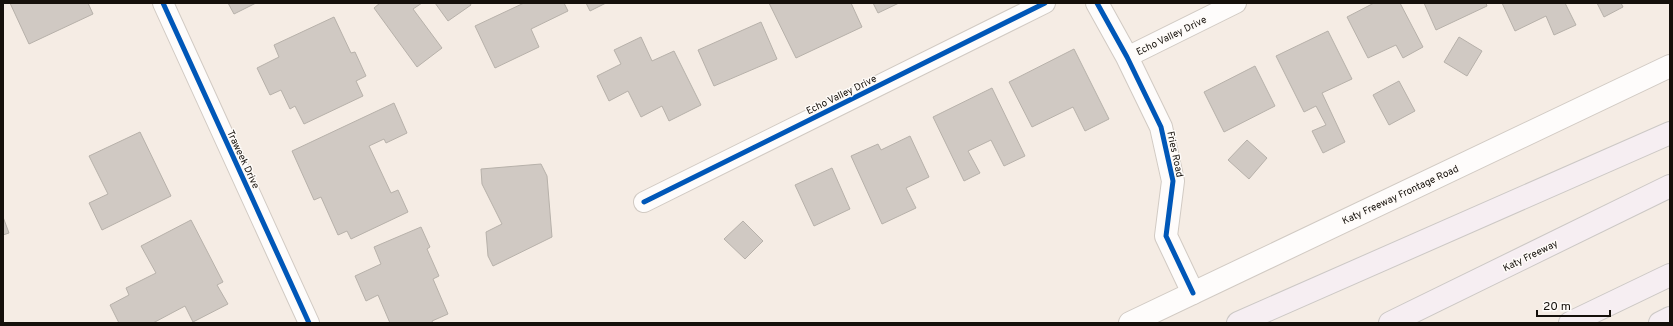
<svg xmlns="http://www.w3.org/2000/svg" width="1673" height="326" font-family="Overpass,sans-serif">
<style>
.building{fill:#d0c9c3;stroke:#b7b1aa}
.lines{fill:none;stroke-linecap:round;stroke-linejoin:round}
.minor-casing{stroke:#d1cac3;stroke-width:22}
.tertiary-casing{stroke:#d1cac3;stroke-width:24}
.secondary-casing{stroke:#d1cac3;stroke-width:24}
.motorway-casing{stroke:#ccc8c5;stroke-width:24}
.minor{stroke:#fefcfb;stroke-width:20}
.tertiary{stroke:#fefcfb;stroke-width:22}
.secondary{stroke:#fefcfb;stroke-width:22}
.motorway{stroke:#f6eef2;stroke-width:22}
.cycleway-casing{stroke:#fefbf8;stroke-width:8}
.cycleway{stroke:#0057b8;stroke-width:5}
.labels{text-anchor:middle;stroke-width:3;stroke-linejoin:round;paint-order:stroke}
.street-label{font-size:10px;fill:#15100b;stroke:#fefbf8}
</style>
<rect width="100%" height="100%" fill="#f5ece4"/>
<g class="building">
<polygon points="10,3 88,3 93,14 29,44"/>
<polygon points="228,3 256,3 234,14"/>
<polygon points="380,3 422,3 413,9 442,48 417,67 374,8"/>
<polygon points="435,3 470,3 471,5 448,21"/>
<polygon points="524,3 564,3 568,11 531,29 539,47 495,68 475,26"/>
<polygon points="586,3 606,3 590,11"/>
<polygon points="769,3 851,3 862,27 796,58"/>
<polygon points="873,3 899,3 878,13"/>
<polygon points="1374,3 1400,3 1423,47 1403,58 1396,45 1368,58 1347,17"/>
<polygon points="1424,3 1486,3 1487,6 1436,30"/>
<polygon points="1502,3 1565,3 1576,25 1554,35 1546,16 1515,31"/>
<polygon points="1597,3 1621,3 1623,7 1604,17"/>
<polygon points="334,17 351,53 355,52 366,76 356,81 363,96 304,124 295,106 290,109 281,90 270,95 257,68 279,57 274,45"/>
<polygon points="761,22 777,59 714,86 698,50"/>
<polygon points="1328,31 1352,79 1322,93 1345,142 1323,153 1312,131 1326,125 1316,106 1304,112 1276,56"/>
<polygon points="641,37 652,61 674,51 701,105 669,121 662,106 641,117 628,91 609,101 597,76 621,64 614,50"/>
<polygon points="1459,37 1482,51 1467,76 1444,62"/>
<polygon points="1074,49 1109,119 1085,131 1073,107 1032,127 1009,82"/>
<polygon points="1255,66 1275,106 1224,132 1204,92"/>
<polygon points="1399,81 1415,111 1389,125 1373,95"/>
<polygon points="992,88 1025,156 1004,166 991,140 968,151 980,173 964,181 933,117"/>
<polygon points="394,103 407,133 386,143 384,139 369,146 391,193 398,190 408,212 351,239 347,231 338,235 321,197 314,200 292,151"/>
<polygon points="140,132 171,196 102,230 89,203 108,194 89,156"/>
<polygon points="910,136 929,177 906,188 916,208 882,224 851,156 878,144 881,150"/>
<polygon points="1247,140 1267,158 1249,179 1228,160"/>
<polygon points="541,164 547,176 552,237 493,266 488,256 486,232 502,224 482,184 481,169"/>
<polygon points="832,168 850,209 814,226 795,185"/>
<polygon points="3,217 9,233 3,235"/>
<polygon points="191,220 223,282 217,285 228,304 193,322 185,306 153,323 119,323 110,305 129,295 126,288 156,273 141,246"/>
<polygon points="743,221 763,241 745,259 724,239"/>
<polygon points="421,227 430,247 427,249 439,276 433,279 448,314 432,321 433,323 390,323 378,295 366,301 355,276 381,264 374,247"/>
</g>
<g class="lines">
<defs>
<g id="minor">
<polyline points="163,3 309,323"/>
<polyline points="1127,57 1236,3"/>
<polyline points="644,202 1045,3"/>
</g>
<polyline id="tertiary" points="1097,3 1127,57 1161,127 1173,181 1166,236 1193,293"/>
<polyline id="secondary" points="1130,323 1670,66"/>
<g id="motorway">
<polyline points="1238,323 1670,133"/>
<polyline points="1390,323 1670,186"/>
<polyline points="1570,323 1670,275"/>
<polyline points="1660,323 1670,318"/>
</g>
</defs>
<use href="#minor" class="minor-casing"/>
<use href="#tertiary" class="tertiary-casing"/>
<use href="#secondary" class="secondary-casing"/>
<use href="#motorway" class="motorway-casing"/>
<use href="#minor" class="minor"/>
<use href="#tertiary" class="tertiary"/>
<use href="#secondary" class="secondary"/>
<use href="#motorway" class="motorway"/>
<defs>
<g id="cycleway">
<polyline points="163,3 309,323"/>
<polyline points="1097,3 1127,57 1161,127 1173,181 1166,236 1193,293"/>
<polyline points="644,202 1045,3"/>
</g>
</defs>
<use href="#cycleway" class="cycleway-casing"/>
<use href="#cycleway" class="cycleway"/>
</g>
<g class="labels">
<g class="street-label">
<text transform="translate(1171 35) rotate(-26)" y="4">Echo Valley Drive</text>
<text transform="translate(841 94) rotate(-26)" y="4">Echo Valley Drive</text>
<text transform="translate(1176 154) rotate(78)" y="4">Fries Road</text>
<text transform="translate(244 159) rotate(65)" y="4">Traweek Drive</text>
<text transform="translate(1400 194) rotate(-25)" y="4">Katy Freeway Frontage Road</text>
<text transform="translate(1530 255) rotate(-26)" y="4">Katy Freeway</text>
</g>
</g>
<rect width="1673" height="326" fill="none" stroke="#15100b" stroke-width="8"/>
<path d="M1537 310v6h73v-6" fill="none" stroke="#15100b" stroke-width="2"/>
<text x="1543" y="310" font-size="12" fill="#15100b" stroke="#fefbf8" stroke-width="3" paint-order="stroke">20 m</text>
</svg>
